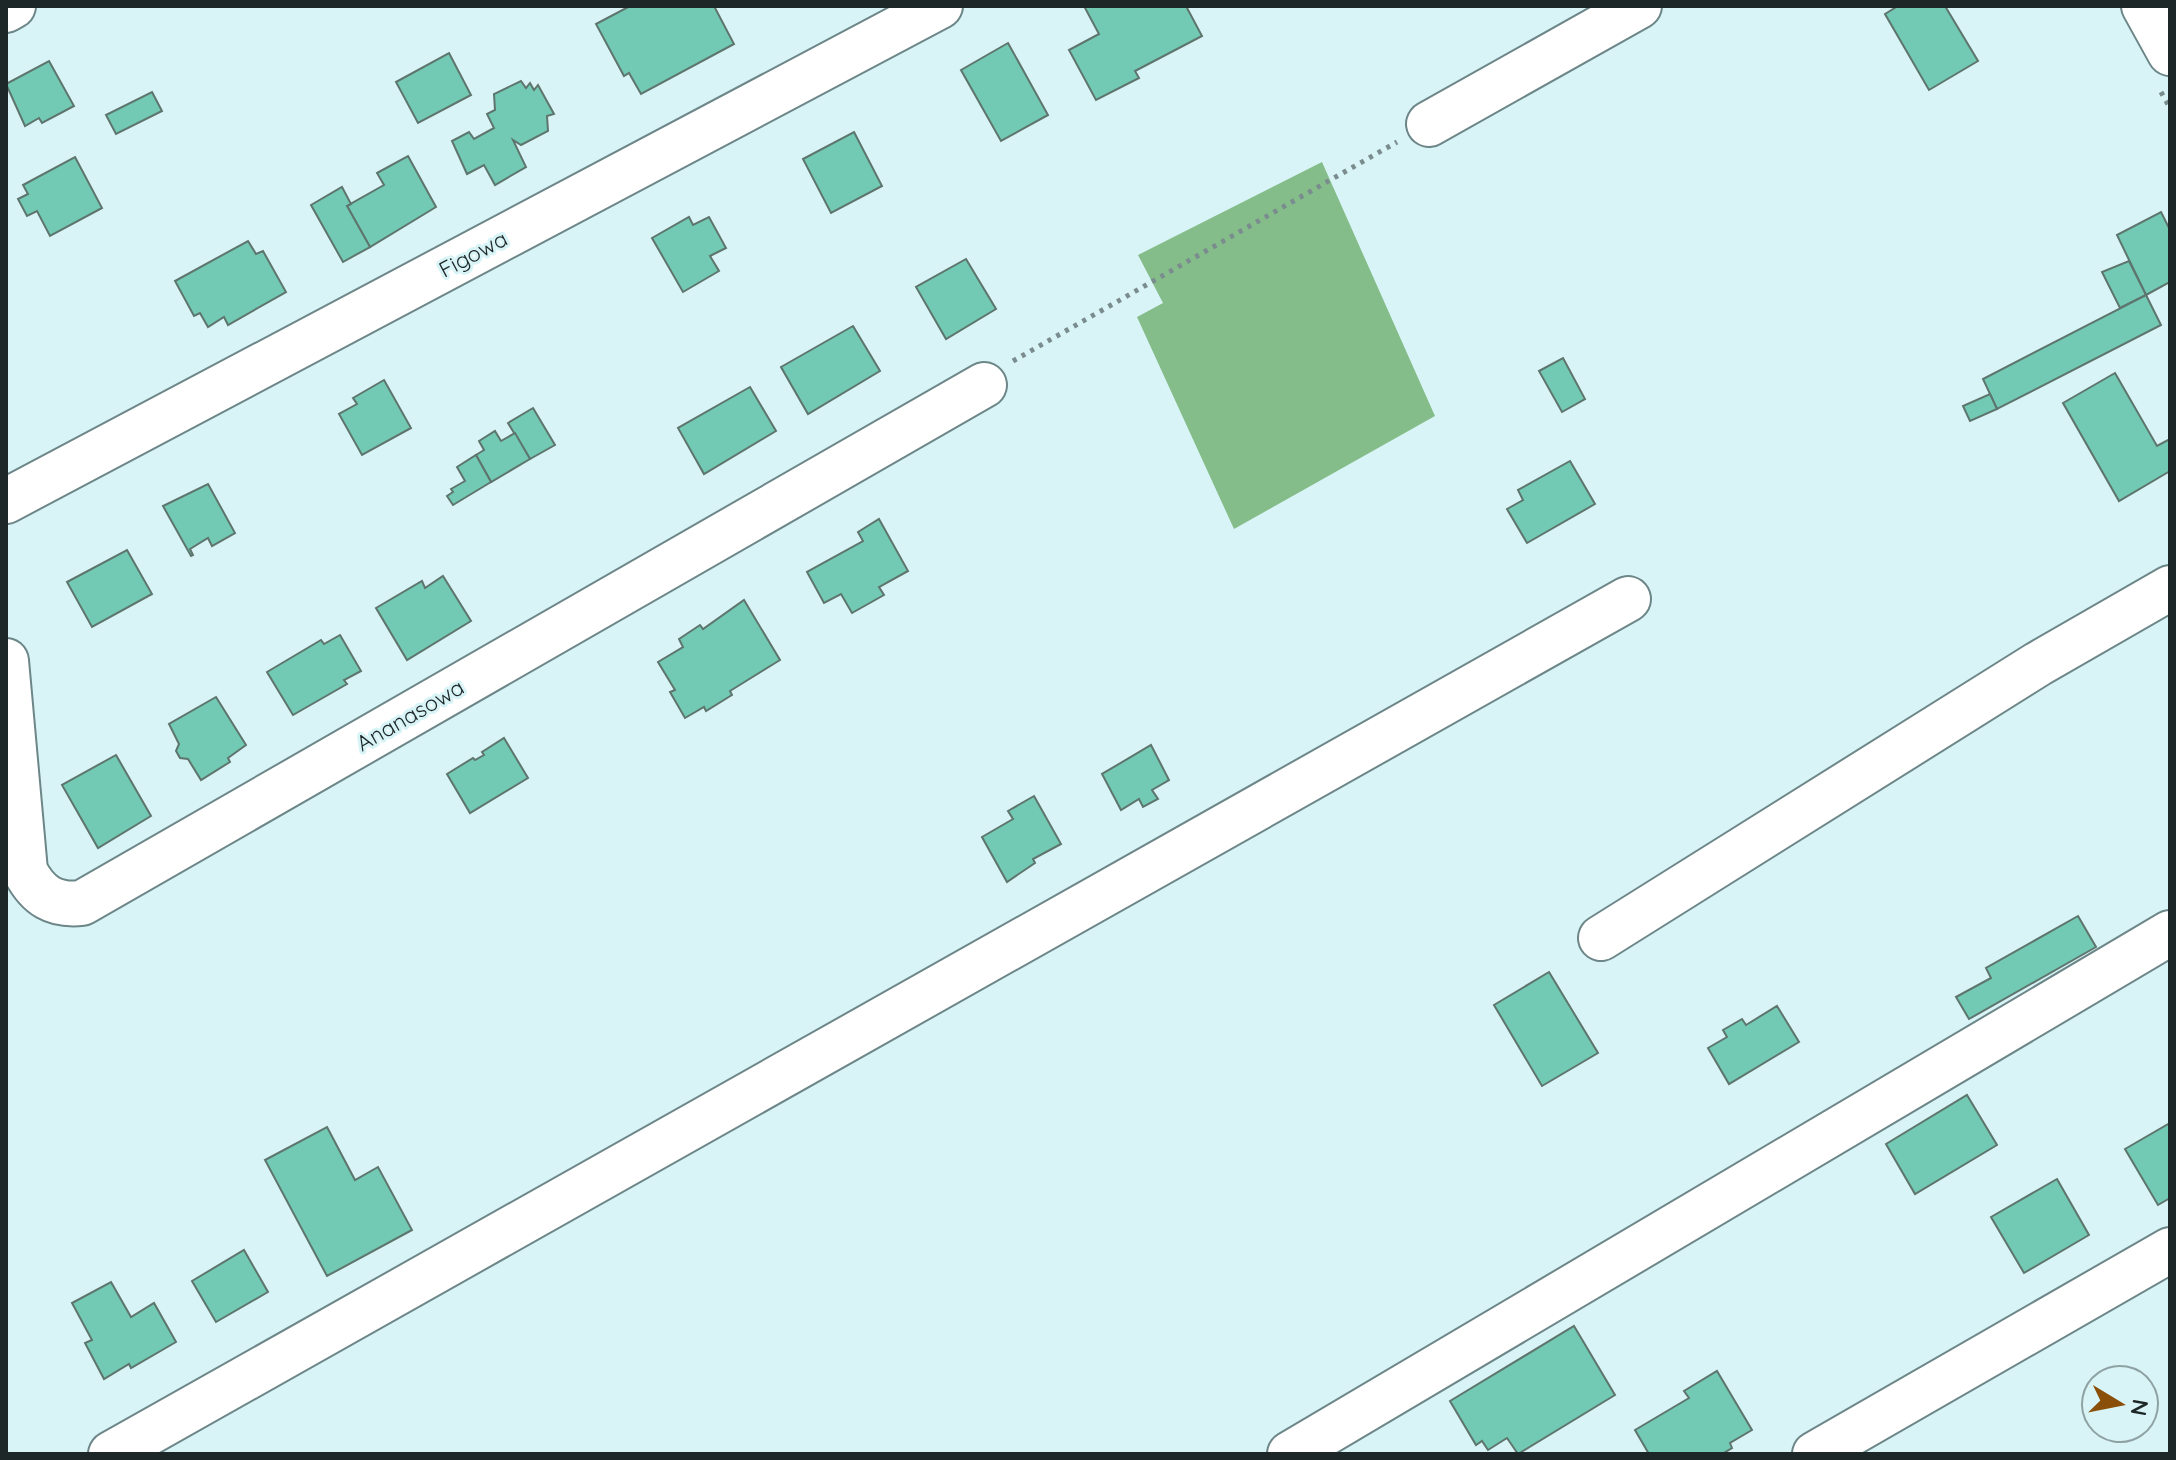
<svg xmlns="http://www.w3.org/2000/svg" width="2176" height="1460" font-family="Quicksand,sans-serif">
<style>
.forest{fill:#85bd8a}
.building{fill:#72cab4;stroke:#5e756e;stroke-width:2}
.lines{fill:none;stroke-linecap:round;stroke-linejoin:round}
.minor-casing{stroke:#6d8688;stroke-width:48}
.path{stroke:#7a8c8e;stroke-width:5;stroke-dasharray:4 6;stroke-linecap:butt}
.minor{stroke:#fff;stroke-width:44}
.labels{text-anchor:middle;stroke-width:6;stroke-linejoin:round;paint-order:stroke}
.street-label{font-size:22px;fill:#1d2728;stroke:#d9f4f7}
</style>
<rect width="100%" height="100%" fill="#d9f4f7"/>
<polygon class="forest" points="1322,162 1435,416 1234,529 1137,317 1163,303 1138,255"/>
<g class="building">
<polygon points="630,6 714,6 734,44 641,94 629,73 624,76 596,24"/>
<polygon points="1084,6 1186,6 1202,36 1135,71 1139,78 1096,100 1069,50 1099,34"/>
<polygon points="1898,6 1945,6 1978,61 1929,90 1885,14"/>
<polygon points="1008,43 1048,115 1001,141 961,70"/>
<polygon points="449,53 471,95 418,123 396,82"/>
<polygon points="49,61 74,106 42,123 39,118 25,126 6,84"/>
<polygon points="521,81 526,88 530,83 534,90 538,85 554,114 547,116 548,131 521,145 513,140 526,167 495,185 484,165 467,174 452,141 469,132 474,139 494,128 487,114 495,110 494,94"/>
<polygon points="152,92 162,111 116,134 106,115"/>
<polygon points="854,132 882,186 831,213 803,159"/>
<polygon points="408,156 436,207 370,247 347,206 384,185 377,173"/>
<polygon points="75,157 102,208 50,236 37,211 27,216 18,199 28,194 23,185"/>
<polygon points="342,187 351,204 347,206 370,247 343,262 311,205"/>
<polygon points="2161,212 2170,230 2170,282 2146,295 2117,235"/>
<polygon points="689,217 693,225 709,217 726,248 710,256 719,271 683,292 652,238"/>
<polygon points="248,241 256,254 263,251 286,292 228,325 224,317 208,327 200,313 194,316 175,281"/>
<polygon points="966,259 996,309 946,339 916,287"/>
<polygon points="2129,261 2146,295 2120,308 2102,272"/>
<polygon points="2146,295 2161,325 1997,409 1983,379"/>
<polygon points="853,326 880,371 808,414 781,367"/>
<polygon points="1563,358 1585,399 1562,412 1539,371"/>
<polygon points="2115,373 2157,446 2170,439 2170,471 2119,501 2063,403"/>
<polygon points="384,380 411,428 362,455 339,414 357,404 353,398"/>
<polygon points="750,387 776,431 704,474 678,428"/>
<polygon points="1990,394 1997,409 1970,421 1963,406"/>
<polygon points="533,408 555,445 530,459 508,423"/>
<polygon points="495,431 501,441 515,433 530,459 491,482 476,455 484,450 479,441"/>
<polygon points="476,455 491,482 453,505 447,496 453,492 451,489 465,481 457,467"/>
<polygon points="1570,461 1595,504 1527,543 1507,509 1523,500 1518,490"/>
<polygon points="208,484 235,533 212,546 208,538 190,549 193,555 191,556 163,506"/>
<polygon points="879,519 908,571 879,587 884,595 852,613 841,594 824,603 807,572 863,541 858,532"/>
<polygon points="127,550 152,594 92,627 67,582"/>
<polygon points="443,576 471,621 407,660 376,608 422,581 425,588"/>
<polygon points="744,600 780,660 730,691 732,695 706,711 704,707 685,718 670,692 675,690 658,662 683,647 679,639 700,625 703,629"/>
<polygon points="340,635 361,671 344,680 347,684 293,715 267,672 321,640 324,644"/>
<polygon points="216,697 246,745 228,758 230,762 201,780 188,759 180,758 176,751 179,744 169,724"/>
<polygon points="504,738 528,778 470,813 447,774 473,758 475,760 484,755 482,752"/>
<polygon points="1151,745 1169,780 1152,790 1158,799 1143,807 1139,799 1121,810 1102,774"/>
<polygon points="116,755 151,816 98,848 62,785"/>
<polygon points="1034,796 1061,844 1033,859 1035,863 1007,882 982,837 1013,819 1008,811"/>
<polygon points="2078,916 2096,947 1969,1019 1956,997 1991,978 1986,968"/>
<polygon points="1549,972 1598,1053 1542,1086 1494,1005"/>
<polygon points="1777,1006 1799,1042 1729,1084 1708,1048 1727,1037 1723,1030 1742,1019 1746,1025"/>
<polygon points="1967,1095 1997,1145 1915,1194 1886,1144"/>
<polygon points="2170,1123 2170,1198 2158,1205 2125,1149"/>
<polygon points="327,1127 355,1180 378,1167 412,1230 327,1276 265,1160"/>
<polygon points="2057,1179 2089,1235 2024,1273 1991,1217"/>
<polygon points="244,1250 268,1292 216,1322 192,1281"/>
<polygon points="111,1282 131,1317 154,1303 176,1342 131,1368 129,1364 104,1379 85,1343 92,1340 72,1303"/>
<polygon points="1574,1326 1615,1395 1518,1454 1507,1438 1488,1450 1482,1441 1476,1445 1450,1401"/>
<polygon points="1717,1371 1752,1430 1730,1443 1732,1448 1722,1454 1649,1454 1635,1430 1689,1398 1684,1391"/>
</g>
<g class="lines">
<defs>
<g id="minor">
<polyline points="2144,6 2170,53"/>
<polyline points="6,10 13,6"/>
<polyline points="1429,124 1639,6"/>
<polyline points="6,501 940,6"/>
<path d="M6,661L25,871C38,896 54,906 82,903L984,385"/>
<polyline points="1601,938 2038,664 2170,588"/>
<polyline points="111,1454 1628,599"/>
<polyline points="1290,1454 2170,933"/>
<polyline points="1815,1454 2170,1250"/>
</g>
</defs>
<use href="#minor" class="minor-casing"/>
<g class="path">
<polyline points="2161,92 2170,108"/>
<polyline points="1013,361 1397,142"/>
</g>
<use href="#minor" class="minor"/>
</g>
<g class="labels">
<g class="street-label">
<text transform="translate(473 254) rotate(-28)" y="8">Figowa</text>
<text transform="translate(410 715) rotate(-30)" y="8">Ananasowa</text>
</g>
</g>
<rect width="2176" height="1460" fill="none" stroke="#1d2728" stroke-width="16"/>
<g transform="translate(2120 1404) rotate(100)"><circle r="38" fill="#d9f4f7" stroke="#8ea2a4" stroke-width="2"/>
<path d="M0-6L14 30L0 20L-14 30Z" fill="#8a5009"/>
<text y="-12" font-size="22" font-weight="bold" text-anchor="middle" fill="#1d2728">N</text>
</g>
</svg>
